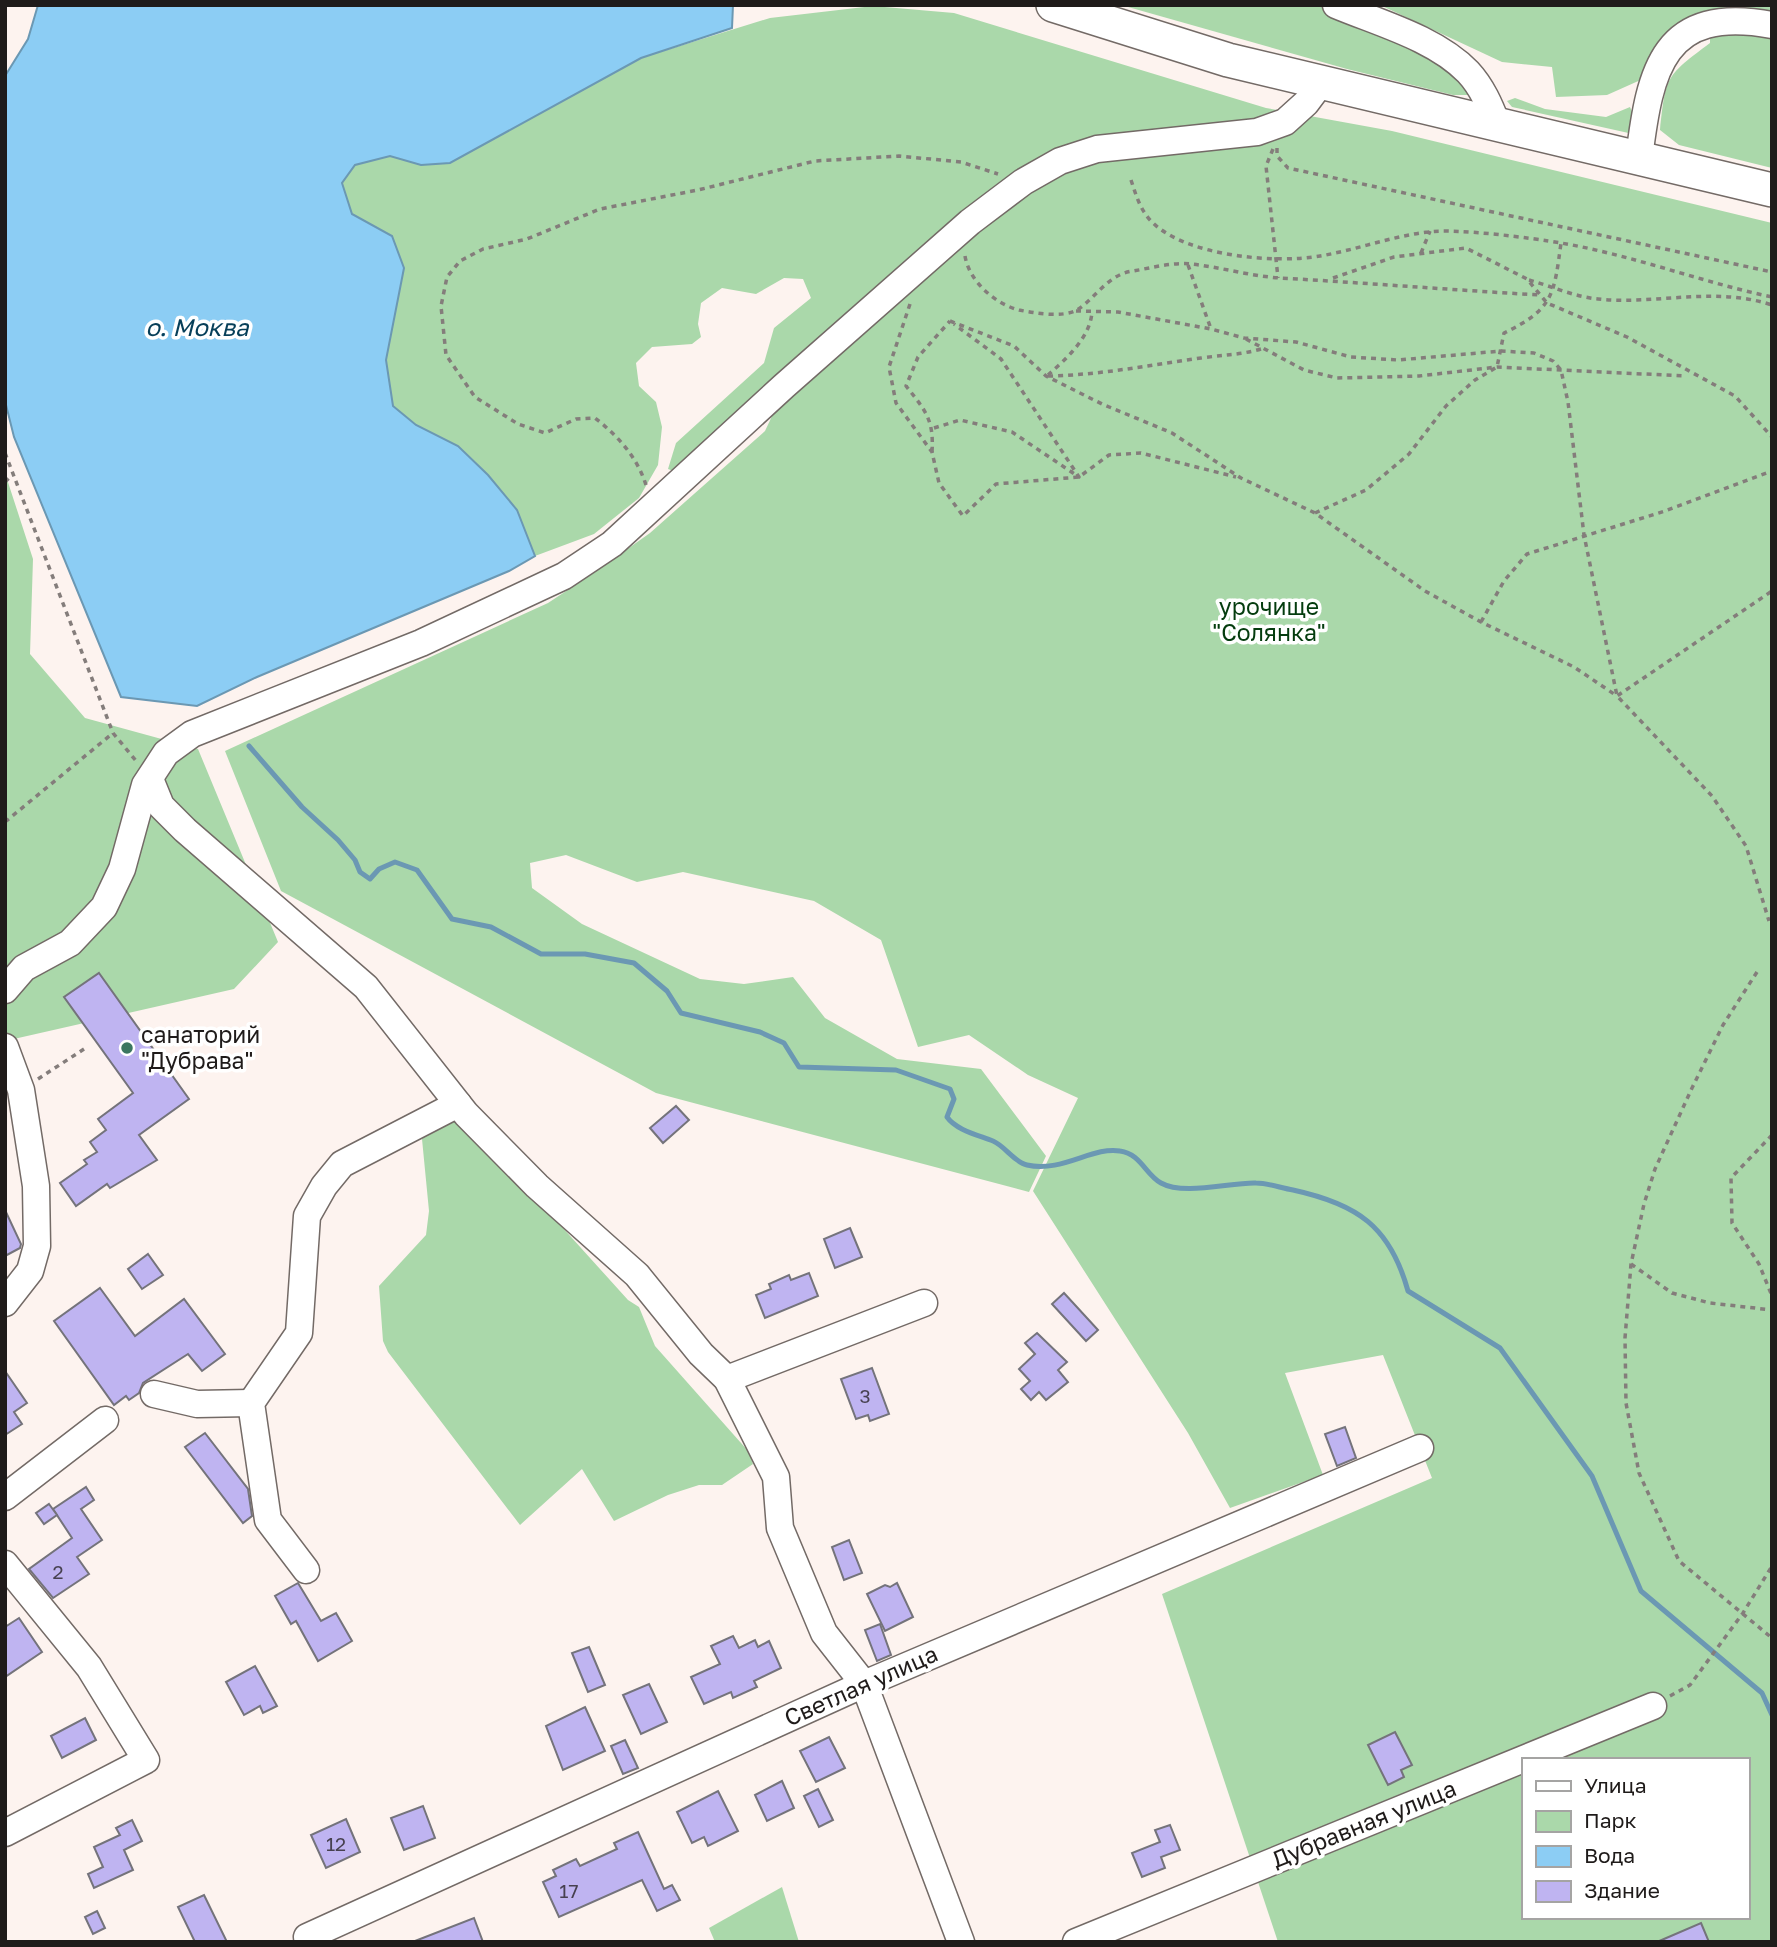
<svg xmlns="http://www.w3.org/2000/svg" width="1777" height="1947" font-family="'Golos Text',sans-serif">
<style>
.green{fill:#aad8aa;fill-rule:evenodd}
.water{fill:#8ccdf4;stroke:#6b98b3;stroke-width:2}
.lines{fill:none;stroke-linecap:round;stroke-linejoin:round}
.stream{stroke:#6b98b3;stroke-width:5}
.building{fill:#bfb4f1;stroke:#74737b;stroke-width:2}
.minor-casing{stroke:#736a66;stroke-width:29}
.major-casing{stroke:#736a66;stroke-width:36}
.path{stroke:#847d7b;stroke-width:3.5;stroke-dasharray:5 5;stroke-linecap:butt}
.minor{stroke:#fff;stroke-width:26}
.major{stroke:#fff;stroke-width:33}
.poi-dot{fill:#3b7660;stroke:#fff;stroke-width:2.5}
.labels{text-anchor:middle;stroke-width:7;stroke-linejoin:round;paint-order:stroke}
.number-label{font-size:19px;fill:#474150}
.park-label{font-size:23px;fill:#043c0e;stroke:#fff}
.poi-label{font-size:23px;fill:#1f1b1a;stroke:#fff;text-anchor:start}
.street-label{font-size:23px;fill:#1f1b1a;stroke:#fff}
.water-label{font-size:24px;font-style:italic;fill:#073f59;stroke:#fff}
</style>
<rect width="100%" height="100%" fill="#fdf3ef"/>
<g class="green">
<polygon points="1121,5 1318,5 1441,58 1470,95 1453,95 1347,69"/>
<path d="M1380,5H1772V168L1679,145L1660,130C1666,75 1666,76 1710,43V17L1645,78L1607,95L1556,97L1552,67L1502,62Z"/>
<path d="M873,6L954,13L1266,108L1392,131L1772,223V1942H1278L1162,1594L1432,1478L1383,1355L1285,1373L1323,1475L1230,1508L1188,1433L1033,1191L1078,1098L1028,1075L969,1035L918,1047L881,940L814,901L683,872L637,882L566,855L530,863L532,888L582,924L700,979L744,984L793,977L825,1018L897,1059L981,1069L1046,1156L1029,1192L656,1093L281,891L225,751L548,603L592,574L650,533L765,431L796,365L676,472L668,469L676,443L764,363L774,328L811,298L803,279L784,278L756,294L722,288L701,303L698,324L701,337L692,344L652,347L636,363L639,386L656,402L662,427L658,465L639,498L594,534L535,556L517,510L458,446L416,425L393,406L386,360L404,268L392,236L352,214L342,183L355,165L390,156L421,165L450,163L641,58L770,18ZM1523,1760H1747V1917H1523Z"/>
<polygon points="1515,98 1545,109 1606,117 1630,107 1636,121 1633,134 1512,107 1507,101"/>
<polygon points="5,473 33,559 30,654 85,718 198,749 278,942 234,989 5,1041"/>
<polygon points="460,1114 628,1300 639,1307 655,1346 749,1452 753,1464 722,1485 699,1485 668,1495 614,1521 582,1469 520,1525 388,1352 383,1341 379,1286 426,1235 429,1211 422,1139 438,1120"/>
<polygon points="782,1887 799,1942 715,1942 709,1928"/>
</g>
<polygon class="water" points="38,5 733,5 732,28 641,58 450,163 421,165 390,156 355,165 342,183 352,214 392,236 404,268 386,360 393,406 416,425 458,446 488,475 517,510 535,556 509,571 257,677 197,706 121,697 14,437 5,401 5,76 28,39"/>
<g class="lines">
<path class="stream" d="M249,746L302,807L338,840L355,860L360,872L370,879L379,869L395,862L417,870L452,919L491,927L541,954H585L634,963L667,991L681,1013L760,1032L784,1043L799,1067L896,1070L950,1089L954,1099L947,1117C956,1130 978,1135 993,1141C1005,1146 1014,1162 1027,1165C1062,1173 1093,1146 1120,1151C1141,1154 1145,1174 1161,1183C1184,1196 1231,1182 1256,1183C1268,1183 1281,1188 1293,1190C1357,1204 1390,1226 1408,1291L1500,1348L1592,1476L1641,1591L1762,1693L1772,1715"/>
</g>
<g class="building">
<polygon points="99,973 189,1099 139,1135 157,1160 110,1188 107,1184 76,1206 60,1183 87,1164 84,1160 97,1152 90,1142 106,1130 98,1119 133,1093 64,997"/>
<polygon points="676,1106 689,1120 663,1143 650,1128"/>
<polygon points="5,1210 21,1244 20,1248 5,1256"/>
<polygon points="850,1228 862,1257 835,1268 824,1239"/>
<polygon points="148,1254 163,1275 142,1289 128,1269"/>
<polygon points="809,1273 818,1296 765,1318 756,1295 771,1289 769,1284 789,1275 791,1280"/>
<polygon points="100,1288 135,1336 184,1299 225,1354 202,1371 188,1354 143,1383 139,1393 129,1400 126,1396 114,1405 54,1321"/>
<polygon points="1064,1293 1098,1330 1086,1341 1052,1304"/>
<polygon points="1037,1333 1067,1362 1058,1370 1068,1382 1046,1400 1039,1392 1031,1400 1021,1389 1030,1381 1019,1369 1035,1354 1025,1343"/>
<polygon points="872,1368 889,1414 870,1421 868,1415 856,1419 841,1379"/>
<polygon points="5,1371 27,1403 14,1412 22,1424 5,1435"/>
<polygon points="1345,1427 1356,1458 1337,1466 1325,1434"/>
<polygon points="205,1433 248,1489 252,1516 243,1523 185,1447"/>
<polygon points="86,1487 94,1500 81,1509 102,1540 77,1557 89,1574 53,1598 29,1569 72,1538 53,1509"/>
<polygon points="49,1504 57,1515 44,1524 36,1513"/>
<polygon points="849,1540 862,1573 844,1580 832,1547"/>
<polygon points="298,1583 321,1621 336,1613 352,1641 318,1661 296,1621 291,1624 275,1596"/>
<polygon points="897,1583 913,1617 885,1631 867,1594 885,1585 890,1587"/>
<polygon points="19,1618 42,1652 5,1677 5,1627"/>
<polygon points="880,1624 891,1655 877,1661 865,1630"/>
<polygon points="733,1636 739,1648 755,1640 758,1647 769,1641 781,1668 754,1681 757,1687 733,1698 731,1692 704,1704 691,1677 720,1664 711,1646"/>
<polygon points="589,1647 605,1685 588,1692 572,1653"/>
<polygon points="255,1666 277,1706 263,1713 260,1706 244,1715 226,1682"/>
<polygon points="649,1684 667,1722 641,1734 623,1695"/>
<polygon points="585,1707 605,1751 563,1770 546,1726"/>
<polygon points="85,1718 96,1740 62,1758 51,1736"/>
<polygon points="1395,1732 1412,1765 1401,1770 1404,1777 1388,1785 1368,1745"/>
<polygon points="829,1737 845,1768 816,1782 800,1751"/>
<polygon points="625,1740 638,1768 623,1774 611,1746"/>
<polygon points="782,1781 794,1808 767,1821 755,1795"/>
<polygon points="818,1789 833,1820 819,1827 804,1796"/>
<polygon points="718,1791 738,1831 708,1846 704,1837 692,1843 677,1812"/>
<polygon points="423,1806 435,1838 404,1850 391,1818"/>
<polygon points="346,1819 360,1852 326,1868 311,1835"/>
<polygon points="132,1820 142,1841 124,1850 133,1870 94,1888 88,1874 103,1867 94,1847 120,1835 116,1828"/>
<polygon points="1170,1825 1180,1850 1161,1857 1165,1868 1142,1877 1132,1853 1160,1842 1155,1830"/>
<polygon points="638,1832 664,1889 672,1885 680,1900 657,1911 642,1880 559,1917 543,1882 556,1876 553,1870 576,1859 580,1866 617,1849 614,1843"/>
<polygon points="204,1895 227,1942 195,1942 178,1907"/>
<polygon points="97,1911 105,1928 93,1934 85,1917"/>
<polygon points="474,1918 483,1942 415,1942 415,1941"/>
<polygon points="1701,1923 1709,1942 1657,1942"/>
</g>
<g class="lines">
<defs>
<g id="minor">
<path d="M1336,5C1379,23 1435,38 1468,72C1482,87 1490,106 1497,124"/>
<path d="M1639,158C1650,69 1663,5 1772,25"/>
<polyline points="150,779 161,806 185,830 366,987 466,1114 537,1186 637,1275 701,1354 727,1379 776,1477 780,1528 824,1633 864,1684 961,1942"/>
<polyline points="5,990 24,968 70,943 104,907 122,869 145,785 166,753 192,734 421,643 564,576 612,544 784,386 970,222 1023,182 1060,161 1097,149 1257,132 1285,122 1306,103 1321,83"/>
<polyline points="5,1047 21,1090 36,1186 37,1246 30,1271 5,1303"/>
<polyline points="727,1379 924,1303"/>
<polyline points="154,1394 197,1404 251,1403"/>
<polyline points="5,1497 105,1420"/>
<polyline points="5,1564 89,1667 146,1760 5,1833"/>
<polyline points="306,1570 268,1520 251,1403 299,1333 307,1216 324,1186 342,1164 458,1104"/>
<polyline points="307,1937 864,1684 1420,1448"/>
<polyline points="1076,1942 1653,1706"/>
</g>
<polyline id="major" points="1053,5 1228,60 1772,190"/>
</defs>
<use href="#minor" class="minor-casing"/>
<use href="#major" class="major-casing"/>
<g class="path">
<polyline points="1277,148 1277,156 1288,168 1772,272"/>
<polyline points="1273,149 1266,166 1278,278"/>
<path d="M1131,180C1136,195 1140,210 1152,222C1186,256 1274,264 1320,256C1356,250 1392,236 1428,232C1456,228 1532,238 1561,243C1632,255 1701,282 1772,297"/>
<polyline points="1421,253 1430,231"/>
<path d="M965,256C969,281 995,304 1019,310C1034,313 1063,318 1077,310C1096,298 1108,274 1133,271C1151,268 1172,262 1191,264C1220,267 1250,276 1280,278C1367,283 1453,290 1540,295"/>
<polyline points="1188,265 1211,329"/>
<polyline points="1333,278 1394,257 1466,248 1527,279 1547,303 1627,337 1735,396 1772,437"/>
<path d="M1529,280C1551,286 1575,297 1598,299C1655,305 1715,286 1772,305"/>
<polyline points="910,304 889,367 896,403 932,452 939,483 963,516 996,484 1079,477 1109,455 1141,453 1236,477"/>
<polyline points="1076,311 1118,312 1211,329 1244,338 1296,342 1351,357 1398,360 1501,351 1534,353 1553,361 1561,370 1568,402 1584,535 1617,696 1712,796 1746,846 1769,921"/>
<polyline points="950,321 1014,346 1046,376 1102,404 1172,433 1241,478 1315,513 1425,591 1481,622 1574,667 1617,696 1772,591"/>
<polyline points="1246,339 1304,370 1337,378 1419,376 1497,367 1686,376"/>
<path d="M1048,375C1066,359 1091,337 1092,311"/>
<path d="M1048,376C1101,375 1150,365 1201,358C1222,355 1240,355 1261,349"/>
<polyline points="934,428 960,420 1012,432 1079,477 1001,359 954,324"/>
<path d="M932,452C934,420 926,411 906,386L918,357L950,321"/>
<polyline points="5,453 113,733 137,762"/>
<polyline points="5,482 12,475"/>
<path d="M646,485C637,457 618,436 595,418L576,419L545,433L518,424L475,397L446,355L441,306L447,277L460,261L483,249L527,239L600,209L698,190L815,161L899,156L961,162L998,174"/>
<path d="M1315,513L1366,490L1409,454L1446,406L1475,380L1497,367L1504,333C1554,309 1554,294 1561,243"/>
<polyline points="1481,622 1504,581 1527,554 1665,511 1772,471"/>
<polyline points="5,822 113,733"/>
<polyline points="1757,972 1723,1025 1692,1088 1655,1169 1644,1204 1631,1264 1625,1338 1626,1403 1639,1473 1679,1561 1772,1638"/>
<polyline points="38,1079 84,1049"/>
<polyline points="1772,1135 1731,1178 1732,1223 1759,1264 1772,1296"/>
<polyline points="1631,1264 1672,1293 1710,1303 1772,1310"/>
<polyline points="1670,1696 1690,1685 1743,1613 1772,1566"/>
</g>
<use href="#minor" class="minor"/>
<use href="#major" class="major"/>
</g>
<circle class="poi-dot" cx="127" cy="1048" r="7"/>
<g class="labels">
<g class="number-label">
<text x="865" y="1403">3</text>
<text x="58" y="1579">2</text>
<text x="336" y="1851">12</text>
<text x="569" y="1898">17</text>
</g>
<g class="park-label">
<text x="1269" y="615">урочище<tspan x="1269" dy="26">"Солянка"</tspan></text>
</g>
<g class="poi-label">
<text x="141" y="1043">санаторий<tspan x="141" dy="26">"Дубрава"</tspan></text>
</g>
<g class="street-label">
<text transform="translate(861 1686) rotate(-24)" y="8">Светлая улица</text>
<text transform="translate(1364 1824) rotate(-22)" y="8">Дубравная улица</text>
</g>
<g class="water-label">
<text x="197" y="336">о. Моква</text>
</g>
</g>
<rect width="1777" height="1947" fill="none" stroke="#1f1b1a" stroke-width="14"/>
<rect x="1522" y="1758" width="228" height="161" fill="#ffffff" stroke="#a5a4a3" stroke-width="2"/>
<rect x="1536" y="1781" width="35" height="10" fill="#ffffff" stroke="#a5a4a3" stroke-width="2"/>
<text x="1584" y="1793" font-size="21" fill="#1f1b1a">Улица</text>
<rect x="1536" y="1811" width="35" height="21" fill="#aad8aa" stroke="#a5a4a3" stroke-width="2"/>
<text x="1584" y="1828" font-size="21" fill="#1f1b1a">Парк</text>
<rect x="1536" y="1846" width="35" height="21" fill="#8ccdf4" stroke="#a5a4a3" stroke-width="2"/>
<text x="1584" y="1863" font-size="21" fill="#1f1b1a">Вода</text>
<rect x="1536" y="1881" width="35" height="21" fill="#bfb4f1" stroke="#a5a4a3" stroke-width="2"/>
<text x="1584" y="1898" font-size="21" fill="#1f1b1a">Здание</text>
</svg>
